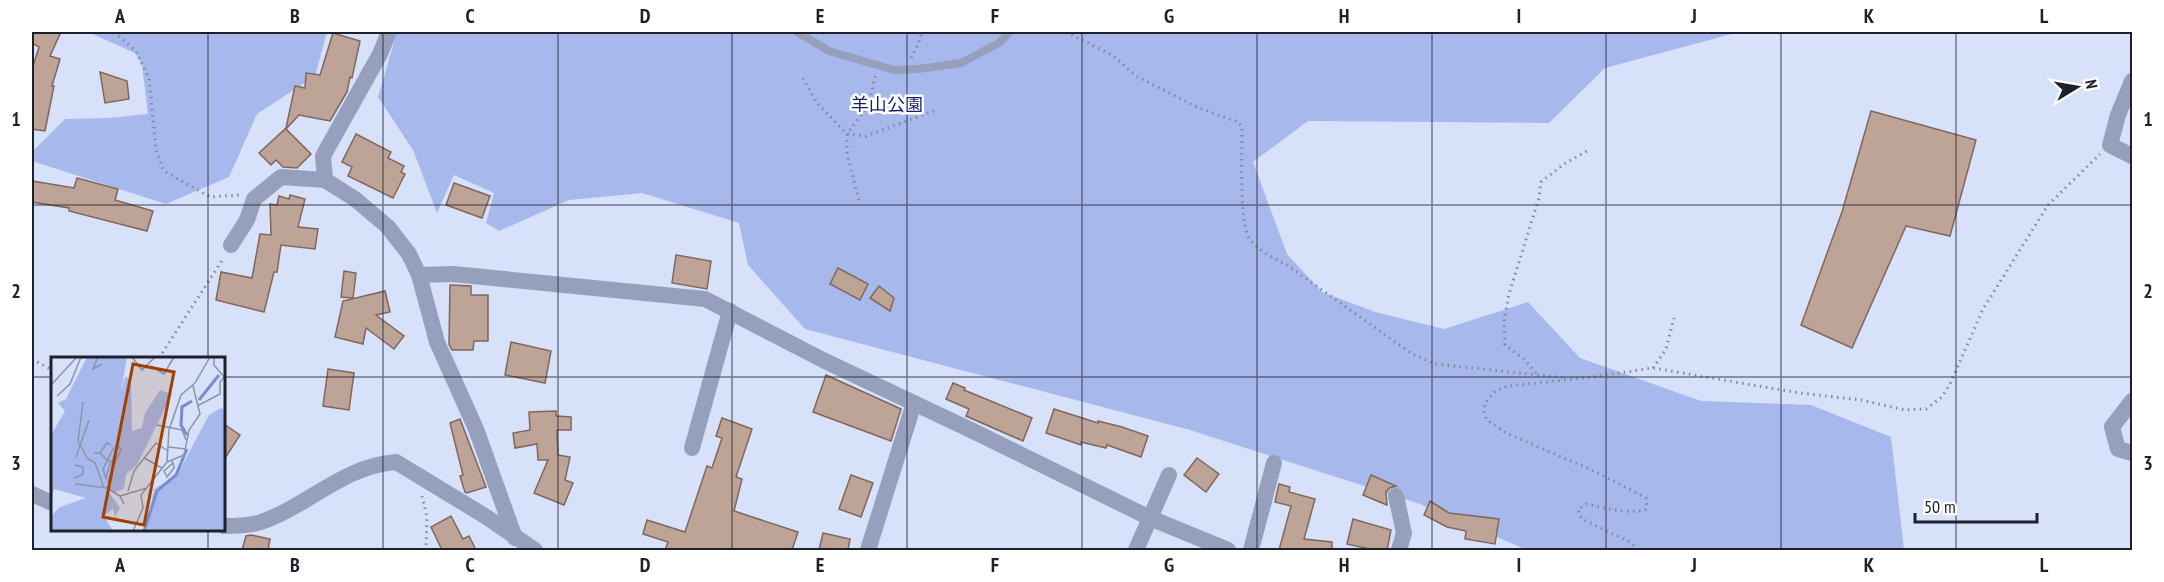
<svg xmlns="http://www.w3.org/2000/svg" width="2164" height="582" font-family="'PT Sans Narrow','Noto Sans JP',sans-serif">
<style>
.green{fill:#a7b8ed}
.building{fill:#bea397;stroke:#80675c;stroke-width:1.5}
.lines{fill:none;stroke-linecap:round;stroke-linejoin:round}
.path{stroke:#82899a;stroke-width:3;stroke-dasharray:1.5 4.5;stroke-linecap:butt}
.lane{stroke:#96a0bc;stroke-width:8}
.street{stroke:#96a0bc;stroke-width:16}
.grid{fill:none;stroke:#1d212a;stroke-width:1.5;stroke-opacity:0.55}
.labels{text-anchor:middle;stroke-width:5;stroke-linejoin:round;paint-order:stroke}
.park-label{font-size:18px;fill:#161f69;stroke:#fff}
.inset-river{fill:none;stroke:#798dcc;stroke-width:3}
.inset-road{fill:none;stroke:#8d94a7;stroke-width:1.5}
.view{fill:#a24000;fill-opacity:0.15;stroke:#a24000;stroke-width:3}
.inset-edge{fill:none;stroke:#1d212a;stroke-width:3}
.neatline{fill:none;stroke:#1d212a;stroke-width:2}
.grid-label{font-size:20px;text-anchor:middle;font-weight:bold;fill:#1d212a}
</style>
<rect width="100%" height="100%" fill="#d8e1fa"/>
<g class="green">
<polygon points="88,32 327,32 315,76 257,114 229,177 166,204 32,161 32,152 65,119 108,118 148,114 142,65 135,53"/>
<polygon points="397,32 1739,32 1605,68 1549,123 1308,121 1253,162 1287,254 1322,292 1375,312 1444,329 1528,302 1580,358 1701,401 1811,405 1891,437 1904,550 1527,550 1420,504 1190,430 805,329 748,265 739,223 642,193 569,200 499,231 486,223 494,193 454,175 437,213 413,150 378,97"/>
</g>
<g class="building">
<polygon points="32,32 61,32 50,56 60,59 52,86 54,86 45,131 32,129 32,69 39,47 32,43"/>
<polygon points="333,33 360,41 352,78 350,77 347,92 330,121 299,115 286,129 311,154 297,168 283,167 276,160 271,165 259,153 286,128 295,86 305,88 306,73 320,75"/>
<polygon points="100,72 127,81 129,99 105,103"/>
<polygon points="1871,111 1976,140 1950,236 1906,226 1852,348 1801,325 1842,212"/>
<polygon points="356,134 391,152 388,158 404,166 401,172 405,174 393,198 348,176 352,167 342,162"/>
<polygon points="77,178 118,189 115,200 153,211 147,231 69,211 69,208 32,202 32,181 74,188"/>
<polygon points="454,183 490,196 482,218 446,205"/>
<polygon points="290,195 305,199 298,227 318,229 315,249 281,245 277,272 274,272 264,312 216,300 221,272 252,278 260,234 271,235 270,204 277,205 279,196 289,199"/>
<polygon points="676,255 711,261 707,289 672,283"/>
<polygon points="838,268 868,284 860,300 830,284"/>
<polygon points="344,271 356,273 353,298 341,297"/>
<polygon points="450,285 471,286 471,295 488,295 488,341 474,341 473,350 452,350 449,344"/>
<polygon points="879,286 894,298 890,311 870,298"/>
<polygon points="385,291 390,312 376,315 404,336 394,349 366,328 363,344 335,337 343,301"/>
<polygon points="511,342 551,351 545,383 505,375"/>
<polygon points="328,369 354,373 349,410 323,406"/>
<polygon points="826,375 901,409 891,441 813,412"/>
<polygon points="953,383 965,388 964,390 1032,418 1023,441 966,416 969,409 946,399"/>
<polygon points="1054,409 1098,423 1098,421 1122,427 1148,436 1141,457 1107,445 1106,448 1081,442 1081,445 1046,433"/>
<polygon points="556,411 556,416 571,417 571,430 557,430 558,455 570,457 565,480 573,483 564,505 534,493 548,460 538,460 537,444 515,448 513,433 530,430 529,412"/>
<polygon points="722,418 752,429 736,477 742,479 734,511 798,532 792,550 665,550 668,542 643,534 647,520 685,532 707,466 712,468 722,438 716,436"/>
<polygon points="460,419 486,487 467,493 465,492 460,476 463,475 450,423"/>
<polygon points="224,424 240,435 224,460"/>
<polygon points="1197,458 1219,474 1206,492 1184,475"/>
<polygon points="851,475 873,483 861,517 839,509"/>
<polygon points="1371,475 1396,486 1389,488 1386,492 1387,505 1363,495"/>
<polygon points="1279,484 1290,487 1289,492 1315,499 1304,539 1332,542 1332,550 1279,550 1291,506 1275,502"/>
<polygon points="1430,501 1449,513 1499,519 1495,544 1465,539 1466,531 1447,527 1424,515"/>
<polygon points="451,516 463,539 469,536 476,550 440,550 442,550 431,527"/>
<polygon points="1353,519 1391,530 1387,550 1374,550 1347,544"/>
<polygon points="823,533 850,539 848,550 819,550"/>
<polygon points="251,535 270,539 268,550 242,550 246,536"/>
</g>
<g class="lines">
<g class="path">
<polyline points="114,32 136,51 149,78 156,150 164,171 210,197 239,195"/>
<path d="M1066,32L1112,55L1136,76L1199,108L1238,122L1242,127C1242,149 1239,223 1249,238C1258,251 1274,258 1287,265L1412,354L1435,364L1566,378"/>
<polyline points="911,58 919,42 922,32"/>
<polyline points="803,78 817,103 847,134 866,136 936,110"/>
<polyline points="859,200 847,154 847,134 869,104 875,76"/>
<polyline points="159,358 223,259"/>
<polyline points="32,359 52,370"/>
<polyline points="1653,368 1666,349 1674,318"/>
<polyline points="1536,373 1524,359 1505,345 1504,321 1509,294 1539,198 1541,182 1564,164 1587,151"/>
<polyline points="422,496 427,517 426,550"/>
<path d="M1638,550L1630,542L1582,519L1578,510L1586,504C1606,508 1625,514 1645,510L1647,507L1646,498L1594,471L1506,433L1487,420L1484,413L1485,403L1495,391L1508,386L1592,377L1653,368L1800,393L1861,400L1905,410L1926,409L1942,397L1950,384L1983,309L2048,205L2100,154"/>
</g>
<polyline class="lane" points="797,32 829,51 894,70 918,69 961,63 999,43 1010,32"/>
<g class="street">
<polyline points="2132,81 2118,115 2110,145 2132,156"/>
<polyline points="325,180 323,156 380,54 389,32"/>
<polyline points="231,245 247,220 254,199 281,177 325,180 355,199 388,227 409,254 419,275 437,342 476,429 515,538"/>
<polyline points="419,275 453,274 705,299 825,361 975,432 1150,518 1136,550"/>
<polyline points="2132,401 2112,427 2118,449 2132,453"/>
<polyline points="692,448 730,311"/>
<polyline points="1169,475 1150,518 1228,550"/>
<polyline points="32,494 52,503"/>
<polyline points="1396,496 1404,533 1399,550"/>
<path d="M224,526C235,526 250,526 261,522C308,506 343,466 396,462L485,516L535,550"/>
<polyline points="868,550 914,403"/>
<polyline points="1251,550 1274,463"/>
</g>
</g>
<path class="grid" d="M208,32V358M383,32V550M558,32V550M732,32V550M907,32V550M1082,32V550M1257,32V550M1432,32V550M1606,32V550M1781,32V550M1956,32V550M32,205H2132M32,377H52M224,377H2132M208,530V550"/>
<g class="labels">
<g class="park-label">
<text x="887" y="111">羊山公園</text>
</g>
</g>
<g transform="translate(51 357)">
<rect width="174" height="174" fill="#d8e1fa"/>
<path d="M36,0H76L70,35L74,20L80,21L81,74L91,71L94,56L109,33L121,37L86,108L75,117L73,132L64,135L55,131L69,151L64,160L62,151L53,159L62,174H0V159L9,150L35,141L3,132L0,144V78L14,54L7,46L15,42ZM170,51L174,53L173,174H95L103,132L126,118L158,58Z" fill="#a7b8ed"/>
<path class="inset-river" d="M148,43L168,18M136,78L130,68L131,50L141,44M93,174L106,134L125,118L136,92"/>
<path class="inset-road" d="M47,0L42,12L51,7M81,0L91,13L104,0M163,0V8L174,21M100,9L113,17L123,0M0,28L26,0M6,39L19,27L30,0M32,45L27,84L36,101L44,106L53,131M146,49L169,37V25L174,19M106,68L131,73L135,83M117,90L135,92M43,96H49L56,86L60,88M49,96L56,103L60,105H64L70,93L67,88L62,102L61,104L60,105L58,110L55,122M25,100L38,63M93,101L111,111M121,104L122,106L123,111L116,120L113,114L122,106M116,105L133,98L138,73L149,57L142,29M23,121L32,117V110L24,108M55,122L52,112L63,90M57,125L64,105M24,127L56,131L69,139L73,147M77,134L83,114L105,86L117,94M69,139L96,131M82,174L92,151L90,138L116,105L118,73L130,38L144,26L159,0"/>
<path class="view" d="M82,7L123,15L93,168L52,160Z"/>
<rect width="174" height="174" class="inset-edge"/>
</g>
<rect width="2164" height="582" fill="none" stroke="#ffffff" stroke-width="66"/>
<g transform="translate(2077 87) rotate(79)" stroke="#ffffff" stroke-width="4.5" paint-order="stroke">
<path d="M0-4.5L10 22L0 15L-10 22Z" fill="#1d212a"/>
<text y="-9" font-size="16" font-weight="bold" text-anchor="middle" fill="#1d212a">N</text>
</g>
<path d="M1915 513v9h122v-9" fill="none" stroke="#1d212a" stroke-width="3"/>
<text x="1924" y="513" font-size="18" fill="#1d212a" stroke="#ffffff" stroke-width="4.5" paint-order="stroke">50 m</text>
<rect x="33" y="33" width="2098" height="516" class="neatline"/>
<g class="grid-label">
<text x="120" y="23">A</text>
<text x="295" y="23">B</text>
<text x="470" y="23">C</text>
<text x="645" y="23">D</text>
<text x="820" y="23">E</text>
<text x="995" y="23">F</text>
<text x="1169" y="23">G</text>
<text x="1344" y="23">H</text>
<text x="1519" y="23">I</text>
<text x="1694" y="23">J</text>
<text x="1869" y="23">K</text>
<text x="2044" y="23">L</text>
<text x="16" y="126">1</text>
<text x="2148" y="126">1</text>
<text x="16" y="298">2</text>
<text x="2148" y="298">2</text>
<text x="16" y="470">3</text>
<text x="2148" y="470">3</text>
<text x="120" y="572">A</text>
<text x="295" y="572">B</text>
<text x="470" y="572">C</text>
<text x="645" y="572">D</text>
<text x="820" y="572">E</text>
<text x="995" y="572">F</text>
<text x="1169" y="572">G</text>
<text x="1344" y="572">H</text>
<text x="1519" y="572">I</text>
<text x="1694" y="572">J</text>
<text x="1869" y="572">K</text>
<text x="2044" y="572">L</text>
</g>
</svg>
